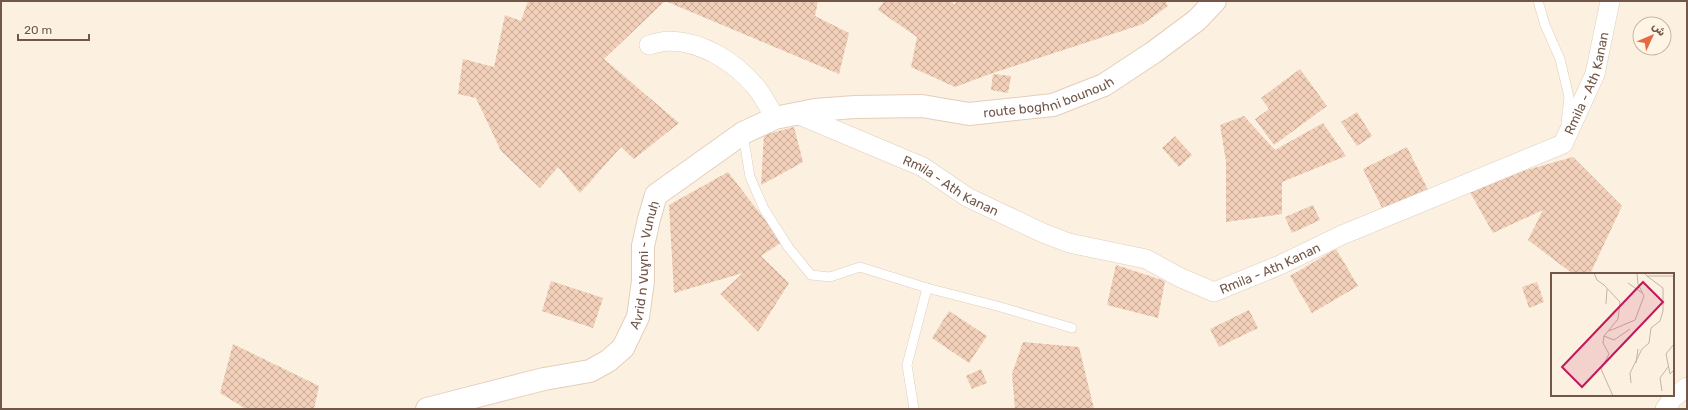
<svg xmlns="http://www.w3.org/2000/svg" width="1688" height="410" font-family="Rubik,'Noto Sans Arabic',sans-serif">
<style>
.building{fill:url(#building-cross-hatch)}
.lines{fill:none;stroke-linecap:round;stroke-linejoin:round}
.service-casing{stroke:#dfcdbc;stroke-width:10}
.minor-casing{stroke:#dfcdbc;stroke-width:20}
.secondary-casing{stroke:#e4ceba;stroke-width:24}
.service{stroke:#fff;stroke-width:9}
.minor{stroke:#fff;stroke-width:19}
.secondary{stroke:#fff;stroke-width:22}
.labels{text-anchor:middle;stroke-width:3;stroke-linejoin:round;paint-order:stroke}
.street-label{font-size:13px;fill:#725748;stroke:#fff5e6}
.inset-road{fill:none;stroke:#c5b3a3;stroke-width:1}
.view{fill:#c2185b;fill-opacity:0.15;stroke:#c2185b;stroke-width:2}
.inset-edge{fill:none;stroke:#725748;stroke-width:2}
</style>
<defs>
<pattern id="building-cross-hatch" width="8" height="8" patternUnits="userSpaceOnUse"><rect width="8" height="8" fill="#f1cfb8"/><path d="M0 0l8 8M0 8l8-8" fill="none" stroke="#c8ab98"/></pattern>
</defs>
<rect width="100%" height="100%" fill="#fcf1e0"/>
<g class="building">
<polygon points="528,1 818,1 815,16 849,33 839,74 665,1 604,59 679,123 634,159 621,147 580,193 558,167 540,188 501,151 476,98 458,94 463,59 494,67 505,15 521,21"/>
<polygon points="884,1 951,1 955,5 956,1 1165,1 1168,6 1143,24 990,74 955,87 911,67 917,37 878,10"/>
<polygon points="1300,69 1327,106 1274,145 1255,119 1269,109 1261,98"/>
<polygon points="993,74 1011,76 1008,93 991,90"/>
<polygon points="1357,112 1372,136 1357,146 1341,122"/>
<polygon points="1244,116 1275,150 1323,123 1346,156 1282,182 1282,214 1226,222 1226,161 1220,125"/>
<polygon points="794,127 803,162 761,185 764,135"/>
<polygon points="1175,136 1192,155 1179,167 1162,148"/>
<polygon points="1407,147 1429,192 1385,214 1363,169"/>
<polygon points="1573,157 1622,206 1590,274 1573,274 1528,240 1543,210 1493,233 1467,187"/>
<polygon points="728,172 782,242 761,256 789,283 758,332 720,294 743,273 674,293 669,205"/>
<polygon points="1313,205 1320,220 1292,233 1285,217"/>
<polygon points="1336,249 1358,286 1312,313 1290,276"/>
<polygon points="1116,265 1165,281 1158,318 1107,305"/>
<polygon points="551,281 603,298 593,328 542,311"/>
<polygon points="1537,282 1544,302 1529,308 1522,287"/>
<polygon points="1249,310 1258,328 1219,347 1210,329"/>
<polygon points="949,311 987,336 969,363 932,338"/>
<polygon points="1023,342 1079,347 1094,409 1015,409 1012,374"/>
<polygon points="233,344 319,386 314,409 246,409 220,393"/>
<polygon points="981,369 987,383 972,389 966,376"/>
</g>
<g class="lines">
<defs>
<g id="service">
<polyline points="1538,1 1545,25 1560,59 1569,97 1566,123"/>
<polyline points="743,134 750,177 764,209 789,248 811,275 830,277 860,267 927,288 997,306 1072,328"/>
<polyline points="914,409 907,365 927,288"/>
</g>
<g id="minor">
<path d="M649,45C656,43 664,41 670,41C704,42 734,62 755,86C763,95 769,108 775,118"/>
<path id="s1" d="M797,114L923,167L967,197L1043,233L1069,243L1146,259L1179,277L1214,292L1280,265L1342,235L1563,144L1595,74L1610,1"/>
<polyline points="1665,409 1673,398 1687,387"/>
</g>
<g id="secondary">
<path id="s2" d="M427,409L544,379L590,371L608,361L623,348L638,317L643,281V246L649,219L656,195L743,133L775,118L815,110L855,107L922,106L969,114L1053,105L1104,85L1154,52L1197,20L1215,1"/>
</g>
</defs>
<use href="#service" class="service-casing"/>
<use href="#minor" class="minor-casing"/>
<use href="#secondary" class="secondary-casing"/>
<use href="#service" class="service"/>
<use href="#minor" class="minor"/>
<use href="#secondary" class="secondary"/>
</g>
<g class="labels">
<g class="street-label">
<text dy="5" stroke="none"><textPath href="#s1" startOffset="901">Rmila - Ath Kanan</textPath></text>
<text dy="5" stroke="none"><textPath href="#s2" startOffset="786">route boghni bounouh</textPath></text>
<text dy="5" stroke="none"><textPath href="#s1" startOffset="170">Rmila - Ath Kanan</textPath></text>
<text dy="5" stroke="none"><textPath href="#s2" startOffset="295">Avrid n Vuɣni - Vunuḥ</textPath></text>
<text dy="5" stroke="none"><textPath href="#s1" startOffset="517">Rmila - Ath Kanan</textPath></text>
</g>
</g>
<g transform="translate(1551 273)">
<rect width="123" height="123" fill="#fcf1e0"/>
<path class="inset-road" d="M43,0L46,7L53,12L69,29L67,46L53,63L52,70L58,81L50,96L62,123M93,0L96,3H123M77,10L91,20M55,31L56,16M58,58L84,47L93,23L87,11L86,0M53,63L63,67L79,56M123,71L115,81L119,101L123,97M85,90L87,76M80,110L79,100L91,76L98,70L100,55L109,48L112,38V15L96,3M111,118L109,105L117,94"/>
<path class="view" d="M92,9L112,29L31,114L11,94Z"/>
<rect width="123" height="123" class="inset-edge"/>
</g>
<rect width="1688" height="410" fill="none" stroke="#725748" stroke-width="4"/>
<g transform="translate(1652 36) rotate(46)"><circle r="19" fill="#fff5e6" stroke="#c7b6a7"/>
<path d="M0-3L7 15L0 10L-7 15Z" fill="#e56945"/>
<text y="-6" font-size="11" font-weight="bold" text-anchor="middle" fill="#725748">ش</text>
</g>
<path d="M18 34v6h71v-6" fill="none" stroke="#725748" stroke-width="2"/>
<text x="24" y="34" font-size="12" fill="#725748" stroke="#fff5e6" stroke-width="3" paint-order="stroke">20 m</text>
</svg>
